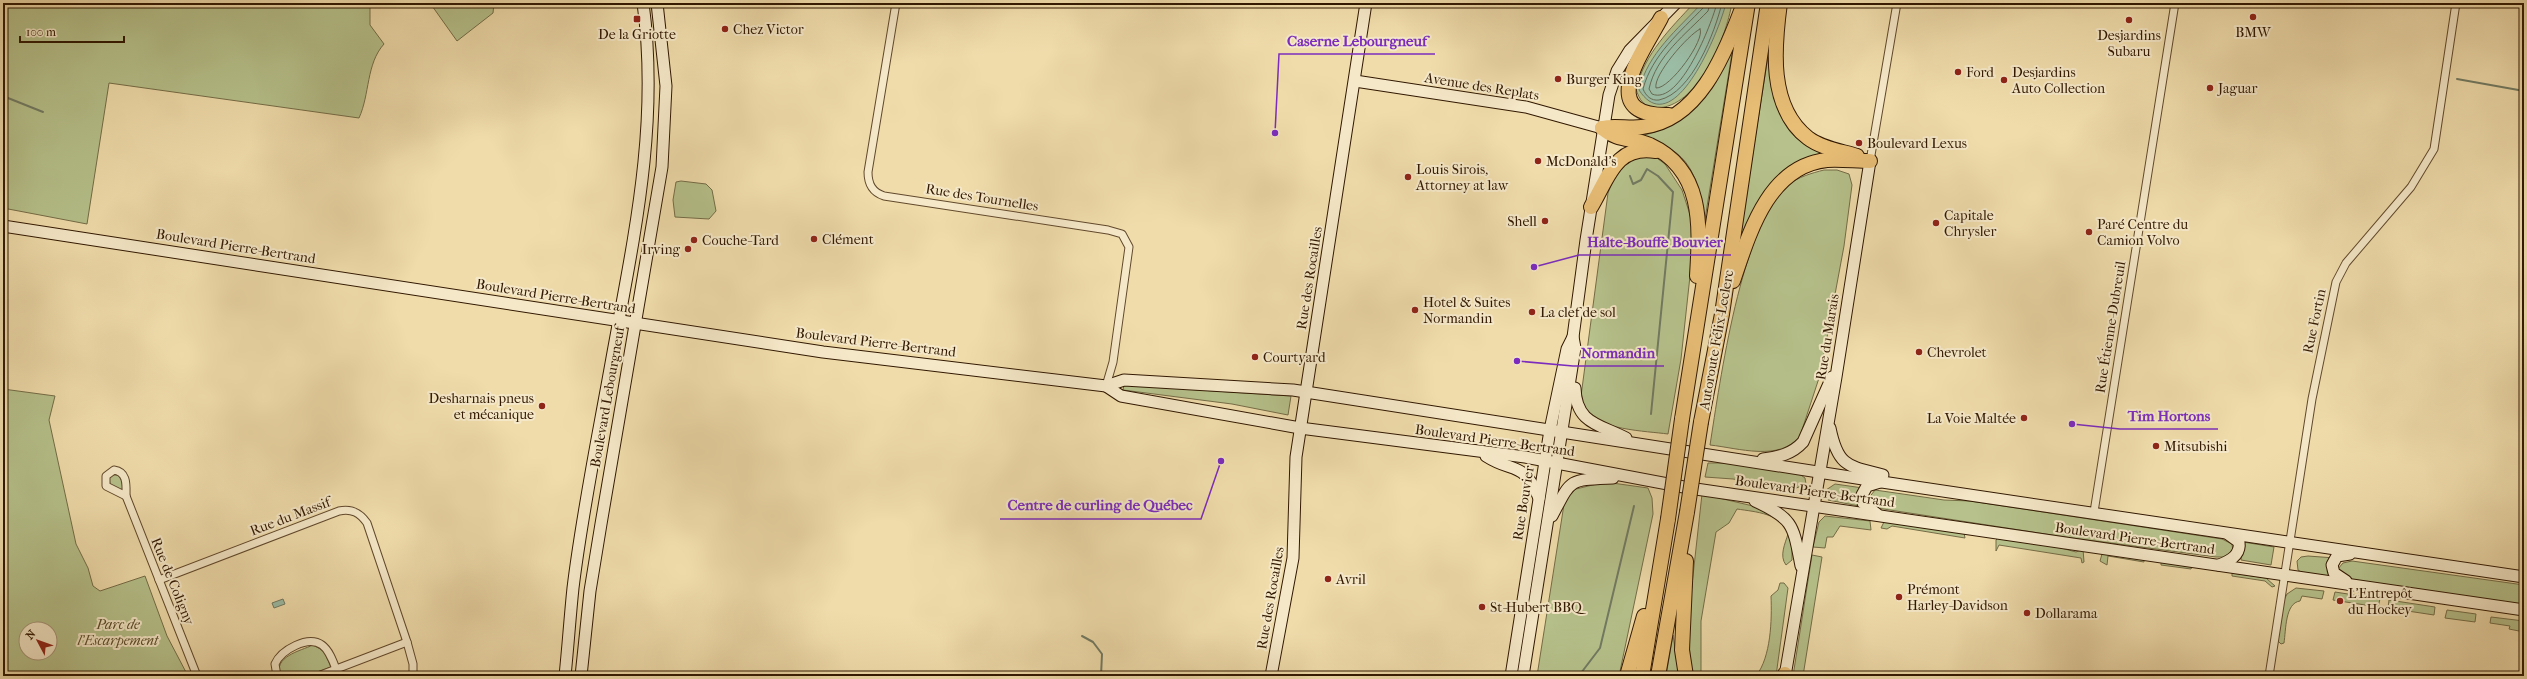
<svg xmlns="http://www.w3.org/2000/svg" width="2527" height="679" font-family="'IM FELL French Canon',serif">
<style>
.green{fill:#b6c18b;stroke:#746c46;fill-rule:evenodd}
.water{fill:#9bbca5;stroke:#717a63}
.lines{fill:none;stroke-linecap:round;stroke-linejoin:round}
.shore{stroke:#666a53;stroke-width:1}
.stream{stroke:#717a63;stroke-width:2}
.street-casing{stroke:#61492c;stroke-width:9}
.secondary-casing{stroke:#311801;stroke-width:13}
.highway-casing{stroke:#311801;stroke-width:16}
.street{stroke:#f5e8c8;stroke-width:7}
.secondary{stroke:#f5e8c8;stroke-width:11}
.highway{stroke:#e8be76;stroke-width:14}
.highway-bridge-casing{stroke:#311801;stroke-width:16;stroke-linecap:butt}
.highway-bridge{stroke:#e8be76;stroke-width:14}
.poi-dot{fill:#8f2418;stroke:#f5e8c8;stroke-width:1.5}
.labels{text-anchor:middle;stroke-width:4;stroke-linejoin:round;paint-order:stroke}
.poi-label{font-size:14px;fill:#311801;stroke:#f5e8c8;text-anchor:start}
.street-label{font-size:14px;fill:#311801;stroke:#f5e8c8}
.park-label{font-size:14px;font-style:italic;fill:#594b2a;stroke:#f5e8c8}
.leader{fill:none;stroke:#7b2cbf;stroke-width:1.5}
.callout-dot{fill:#7b2cbf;stroke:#f5e8c8;stroke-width:1.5}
.callout-label{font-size:15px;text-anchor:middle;font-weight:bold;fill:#7b2cbf;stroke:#f5e8c8;stroke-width:4;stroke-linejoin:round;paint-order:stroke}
</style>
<rect width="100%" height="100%" fill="#f0dcab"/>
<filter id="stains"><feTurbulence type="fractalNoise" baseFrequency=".005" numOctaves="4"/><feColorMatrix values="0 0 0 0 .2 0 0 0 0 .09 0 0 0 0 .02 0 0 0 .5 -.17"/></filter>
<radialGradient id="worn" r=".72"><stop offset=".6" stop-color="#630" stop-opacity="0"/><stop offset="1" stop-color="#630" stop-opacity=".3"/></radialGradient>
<g class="green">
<path d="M3,3H370V25L384,44C366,64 370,94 359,118L109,83L87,224L3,208Z"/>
<polygon points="430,3 494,3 493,13 457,41"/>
<path d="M1694,3H1732C1726,38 1698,108 1656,108C1644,108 1639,99 1636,89C1645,53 1670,29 1694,3Z"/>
<path d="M1733,47L1704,225C1698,175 1692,151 1640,136C1692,125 1712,92 1733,47Z"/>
<path d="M1768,57H1771C1775,88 1774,127 1805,144C1813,148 1824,150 1832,152L1809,160L1738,244Z"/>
<path d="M1654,156L1665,164L1682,190L1695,230L1681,359L1668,434C1646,431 1597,430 1584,409C1582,406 1582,400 1581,396L1608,193C1619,165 1622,157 1654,156Z"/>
<path d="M1824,170H1837L1849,174L1852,185L1844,246L1820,375L1800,436C1780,462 1738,448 1710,445C1720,382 1741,225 1788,185C1798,177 1812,173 1824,170Z"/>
<polygon points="681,181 706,184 712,190 716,211 709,219 675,217 673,200 676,182"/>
<polygon points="1124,385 1291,396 1288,415 1232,404 1123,390"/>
<path d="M3,389L55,396L49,420L76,544L88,568L93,586L100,591L145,576L167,636L188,676H10L3,670ZM26,629H50V653H26Z"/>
<polygon points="1708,463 1729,463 1798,473 1805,478 1806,484 1794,489 1733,479 1705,477"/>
<polygon points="112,475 118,475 122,481 123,491 110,485 109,477"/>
<polygon points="1605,482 1648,488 1652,498 1653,514 1619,676 1537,676 1565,498 1576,489"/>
<polygon points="1835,484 1863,488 1859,506 1828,500 1826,490"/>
<polygon points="1875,490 1944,500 1970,501 2222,539 2232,544 2233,552 2223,557 2216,557 2065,537 1877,508 1869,503 1868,499"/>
<path d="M1702,494L1770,510L1792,530V560L1786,565C1779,556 1785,544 1788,534C1781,513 1756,512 1737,509L1729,523L1716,532L1701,621V676H1690L1689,612Z"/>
<polygon points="1825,516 1870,521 1871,530 1840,526 1833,537 1827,537 1825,548 1813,547 1819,522"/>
<polygon points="1885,520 1964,533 1965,538 1892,526 1887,529 1881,528"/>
<polygon points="1999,537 2050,545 2076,552 2083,549 2084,562 2082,563 2081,558 1999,545 1996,551 1996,540"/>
<polygon points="2243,542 2274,547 2271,565 2241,560"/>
<polygon points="2102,554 2144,559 2144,562 2108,556 2107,565 2100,561"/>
<polygon points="1812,555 1822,557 1803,676 1793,676"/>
<polygon points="2308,556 2335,558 2327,571 2330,577 2303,573 2298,570 2297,561 2301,557"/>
<polygon points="2352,561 2524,585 2524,604 2497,603 2348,579 2337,570 2343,563"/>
<polygon points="2161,562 2192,567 2191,569 2161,565"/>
<polygon points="2232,573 2266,578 2275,586 2272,587 2265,581 2232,576"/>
<path d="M1780,583H1784L1788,588L1776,676H1756C1771,657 1772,620 1771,596L1778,590Z"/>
<path d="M2296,588L2324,591L2322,599L2302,596L2300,601C2285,603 2286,630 2284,643L2281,644L2278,641L2284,600L2287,594Z"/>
<polygon points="2335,592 2380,599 2378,607 2333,600"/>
<polygon points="2389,600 2435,607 2434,615 2388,608"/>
<polygon points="2447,610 2476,614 2475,622 2445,618"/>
<polygon points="2491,617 2524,621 2524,632 2509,629 2510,626 2490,623"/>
<polygon points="1673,635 1679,676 1666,676"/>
<path d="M313,645L324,651L331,667L307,676H281C272,657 300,651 313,645Z"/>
</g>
<g class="water">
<path d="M1702,3H1726C1720,29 1674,144 1639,90C1648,53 1677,30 1702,3Z"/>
<polygon points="283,599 285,604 274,608 272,603"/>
</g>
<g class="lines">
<g class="shore">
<path d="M1705,3L1704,7C1680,32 1652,55 1643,89C1646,96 1651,101 1659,100C1692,93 1715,32 1722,3"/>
<path d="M1710,3L1708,11C1686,34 1656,56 1649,89L1652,94C1680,106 1712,23 1717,3"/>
<path d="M1700,29C1706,39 1670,89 1656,88C1653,75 1688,35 1700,29Z"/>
</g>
<g class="stream">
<polyline points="2457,79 2524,91"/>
<polyline points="3,96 43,112"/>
<polyline points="1630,176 1633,184 1641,180 1647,169 1658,176 1673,192 1651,414"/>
<polyline points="1082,636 1093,642 1102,654 1101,676"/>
<polyline points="1564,676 1581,673 1600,648 1634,506"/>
</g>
<defs>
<g id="street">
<path d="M896,3L868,172C868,184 872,192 884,196L1108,230L1122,234L1129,247L1113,362L1106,386"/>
<polyline points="1870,161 1897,3"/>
<path d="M114,470C128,472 126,486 126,496L106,486V476Z"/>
<polyline points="126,496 197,676"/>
<polyline points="2094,512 2175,3"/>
<path d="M159,580L339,511C352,508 360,513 367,523L407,642L413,664V676"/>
<path d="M277,676L275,664C281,650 308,635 322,645C329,650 333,661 336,669"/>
<polyline points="318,676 407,642"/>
<polyline points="2269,676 2312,399 2336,282 2346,263 2411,187 2434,149 2456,3"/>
</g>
<g id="secondary">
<polyline points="1355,81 1526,107 1602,128"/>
<polyline points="3,226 823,352 1106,386 1124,380 1293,390 1882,482 2524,577"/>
<polyline points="1106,386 1121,396 1300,428 1525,457 1689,488 2524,610"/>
<path d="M1575,388C1576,423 1598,424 1626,438"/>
<path d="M1830,428C1838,467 1848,466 1883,475"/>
<path d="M1486,456C1514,474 1523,460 1539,498"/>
<path d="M1763,459C1779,457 1792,454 1803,442L1832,377"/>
<path d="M1755,501C1794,519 1793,525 1801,566"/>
<polyline points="1877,514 1863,503 1862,495 1867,486 1880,482"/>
<path d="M1552,516C1572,478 1568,480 1613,478"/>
<path d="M2219,565C2230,561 2241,555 2239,542L2228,534"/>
<polyline points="2346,581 2334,573 2332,565 2337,556 2350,554"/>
<path d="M565,676C568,647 570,617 573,588C582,514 597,441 610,369C632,245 660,129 643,3"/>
<polyline points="581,676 590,591 601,524 662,167 666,86 657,3"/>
<polyline points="1271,676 1293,558 1296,457 1366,3"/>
<polyline points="1511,676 1550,430 1567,349 1573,337"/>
<polyline points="1523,676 1575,348 1573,337 1586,240 1609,95 1617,71 1630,50 1676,3"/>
<polyline points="1785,676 1836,377 1870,161"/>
</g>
<g id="highway">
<path d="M1780,3C1774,47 1768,107 1808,138C1821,148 1841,151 1857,156"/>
<path d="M1661,18C1643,52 1594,117 1669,115"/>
<path d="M1602,128C1619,142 1631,137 1650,145C1704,170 1700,226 1697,276"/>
<path d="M1602,128C1616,125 1629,129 1642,127C1698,121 1724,56 1741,11"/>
<path d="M1591,207C1608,179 1615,144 1656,151"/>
<path d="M1733,281C1749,234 1768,166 1827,160C1841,159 1856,161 1870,161"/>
<polyline points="1682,419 1748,3"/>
<polyline points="1701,422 1722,314 1768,3"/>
<polyline points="1627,676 1644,616"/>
<polyline points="1642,676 1668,519"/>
<polyline points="1658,676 1687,512"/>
<polyline points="1686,676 1682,650 1686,561"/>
<polyline points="1784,676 1785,674"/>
</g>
</defs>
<use href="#street" class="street-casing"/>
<use href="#secondary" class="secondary-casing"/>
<use href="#highway" class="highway-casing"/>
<use href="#street" class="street"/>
<use href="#secondary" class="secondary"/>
<use href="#highway" class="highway"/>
<defs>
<g id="highway-bridge">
<polyline points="1687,512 1701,422"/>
<polyline points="1668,519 1682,419"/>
</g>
</defs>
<use href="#highway-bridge" class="highway-bridge-casing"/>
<use href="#highway-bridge" class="highway-bridge"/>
</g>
<g class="poi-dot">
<circle cx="2253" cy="17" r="4"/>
<rect x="633" y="15" width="8" height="8" rx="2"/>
<circle cx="2129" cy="20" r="4"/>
<circle cx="725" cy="29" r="4"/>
<circle cx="1958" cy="72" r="4"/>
<circle cx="1558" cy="79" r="4"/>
<circle cx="2004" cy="80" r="4"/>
<circle cx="2210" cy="88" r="4"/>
<circle cx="1859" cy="143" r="4"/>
<circle cx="1538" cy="161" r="4"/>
<circle cx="1408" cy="177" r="4"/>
<circle cx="1545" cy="221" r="4"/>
<circle cx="1936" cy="223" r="4"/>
<circle cx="2089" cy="232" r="4"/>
<circle cx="814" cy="239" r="4"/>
<circle cx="694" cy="240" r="4"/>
<circle cx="688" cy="249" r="4"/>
<circle cx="1415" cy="310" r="4"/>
<circle cx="1532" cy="312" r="4"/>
<circle cx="1919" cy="352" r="4"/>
<circle cx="1255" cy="357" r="4"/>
<circle cx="542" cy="406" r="4"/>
<circle cx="2024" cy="418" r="4"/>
<circle cx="2156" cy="446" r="4"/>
<circle cx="1328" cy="579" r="4"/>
<circle cx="1899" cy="597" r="4"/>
<circle cx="2340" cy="601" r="4"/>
<circle cx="1482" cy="607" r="4"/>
<circle cx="2027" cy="613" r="4"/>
</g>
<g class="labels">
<g class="poi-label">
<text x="733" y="34">Chez Victor</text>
<text x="2253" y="37" text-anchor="middle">BMW</text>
<text x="637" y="39" text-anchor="middle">De la Griotte</text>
<text x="2129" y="40" text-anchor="middle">Desjardins<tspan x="2129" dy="16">Subaru</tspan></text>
<text x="1966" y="77">Ford</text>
<text x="2012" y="77">Desjardins<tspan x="2012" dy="16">Auto Collection</tspan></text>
<text x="1566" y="84">Burger King</text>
<text x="2218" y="93">Jaguar</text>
<text x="1867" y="148">Boulevard Lexus</text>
<text x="1546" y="166">McDonald's</text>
<text x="1416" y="174">Louis Sirois,<tspan x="1416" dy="16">Attorney at law</tspan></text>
<text x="1944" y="220">Capitale<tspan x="1944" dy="16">Chrysler</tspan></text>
<text x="1537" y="226" text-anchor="end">Shell</text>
<text x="2097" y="229">Paré Centre du<tspan x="2097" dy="16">Camion Volvo</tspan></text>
<text x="822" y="244">Clément</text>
<text x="702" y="245">Couche-Tard</text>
<text x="680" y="254" text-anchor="end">Irving</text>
<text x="1423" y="307">Hotel &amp; Suites<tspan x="1423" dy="16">Normandin</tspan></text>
<text x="1540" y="317">La clef de sol</text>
<text x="1927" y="357">Chevrolet</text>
<text x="1263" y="362">Courtyard</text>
<text x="534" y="403" text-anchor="end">Desharnais pneus<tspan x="534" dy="16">et mécanique</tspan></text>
<text x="2016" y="423" text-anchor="end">La Voie Maltée</text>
<text x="2164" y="451">Mitsubishi</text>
<text x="1336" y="584">Avril</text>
<text x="1907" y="594">Prémont<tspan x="1907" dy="16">Harley-Davidson</tspan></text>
<text x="2348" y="598">L'Entrepôt<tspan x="2348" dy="16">du Hockey</tspan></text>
<text x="1490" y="612">St-Hubert BBQ</text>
<text x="2035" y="618">Dollarama</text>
</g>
<g class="street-label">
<text transform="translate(1482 86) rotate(9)" y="5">Avenue des Replats</text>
<text transform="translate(982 197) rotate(9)" y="5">Rue des Tournelles</text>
<text transform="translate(236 246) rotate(9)" y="5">Boulevard Pierre-Bertrand</text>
<text transform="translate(1309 278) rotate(-81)" y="5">Rue des Rocailles</text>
<text transform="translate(556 296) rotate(9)" y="5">Boulevard Pierre-Bertrand</text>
<text transform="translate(2314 321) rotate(-78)" y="5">Rue Fortin</text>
<text transform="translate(2110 327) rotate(-81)" y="5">Rue Étienne-Dubreuil</text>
<text transform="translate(1827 337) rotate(-81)" y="5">Rue du Marais</text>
<text transform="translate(1716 340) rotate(-80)" y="5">Autoroute Félix-Leclerc</text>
<text transform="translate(876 342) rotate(7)" y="5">Boulevard Pierre-Bertrand</text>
<text transform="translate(607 397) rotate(-80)" y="5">Boulevard Lebourgneuf</text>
<text transform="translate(1495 440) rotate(8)" y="5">Boulevard Pierre-Bertrand</text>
<text transform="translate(1815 491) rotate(8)" y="5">Boulevard Pierre-Bertrand</text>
<text transform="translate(1523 503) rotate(-81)" y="5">Rue Bouvier</text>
<text transform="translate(290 516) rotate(-21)" y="5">Rue du Massif</text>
<text transform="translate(2135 538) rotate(8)" y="5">Boulevard Pierre-Bertrand</text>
<text transform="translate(173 581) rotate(68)" y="5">Rue de Coligny</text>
<text transform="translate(1270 598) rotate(-80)" y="5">Rue des Rocailles</text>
</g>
<g class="park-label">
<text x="118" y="629">Parc de<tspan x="118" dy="16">l'Escarpement</tspan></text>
</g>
</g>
<path class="leader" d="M1275 133L1279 54H1435M1534 267L1579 255H1731M1517 361L1573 366H1664M2072 424L2120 429H2218M1221 461L1201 519H1000"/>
<g class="callout-dot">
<circle cx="1275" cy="133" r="4"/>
<circle cx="1534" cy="267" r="4"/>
<circle cx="1517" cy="361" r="4"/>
<circle cx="2072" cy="424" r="4"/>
<circle cx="1221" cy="461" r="4"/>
</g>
<g class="callout-label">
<text x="1357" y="46">Caserne Lebourgneuf</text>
<text x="1655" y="247">Halte-Bouffe Bouvier</text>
<text x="1618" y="358">Normandin</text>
<text x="2169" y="421">Tim Hortons</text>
<text x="1100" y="510">Centre de curling de Québec</text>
</g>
<rect width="2527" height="679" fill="none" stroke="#f0dcab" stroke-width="16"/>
<rect x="4" y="4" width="2519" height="671" fill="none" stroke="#311801" stroke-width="2"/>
<rect x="8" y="8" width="2511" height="663" fill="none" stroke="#311801"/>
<g transform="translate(38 641) rotate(311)"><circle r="19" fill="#f5e8c8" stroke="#a79578"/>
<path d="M0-3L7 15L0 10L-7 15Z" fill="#8f2418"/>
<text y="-6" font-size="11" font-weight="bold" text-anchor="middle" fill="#311801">N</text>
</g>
<path d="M20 36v6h104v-6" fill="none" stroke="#311801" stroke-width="2"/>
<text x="26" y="36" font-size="12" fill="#311801" stroke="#f5e8c8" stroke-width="3" paint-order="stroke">100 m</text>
<rect width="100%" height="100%" filter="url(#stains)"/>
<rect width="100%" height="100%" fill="url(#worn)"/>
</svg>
